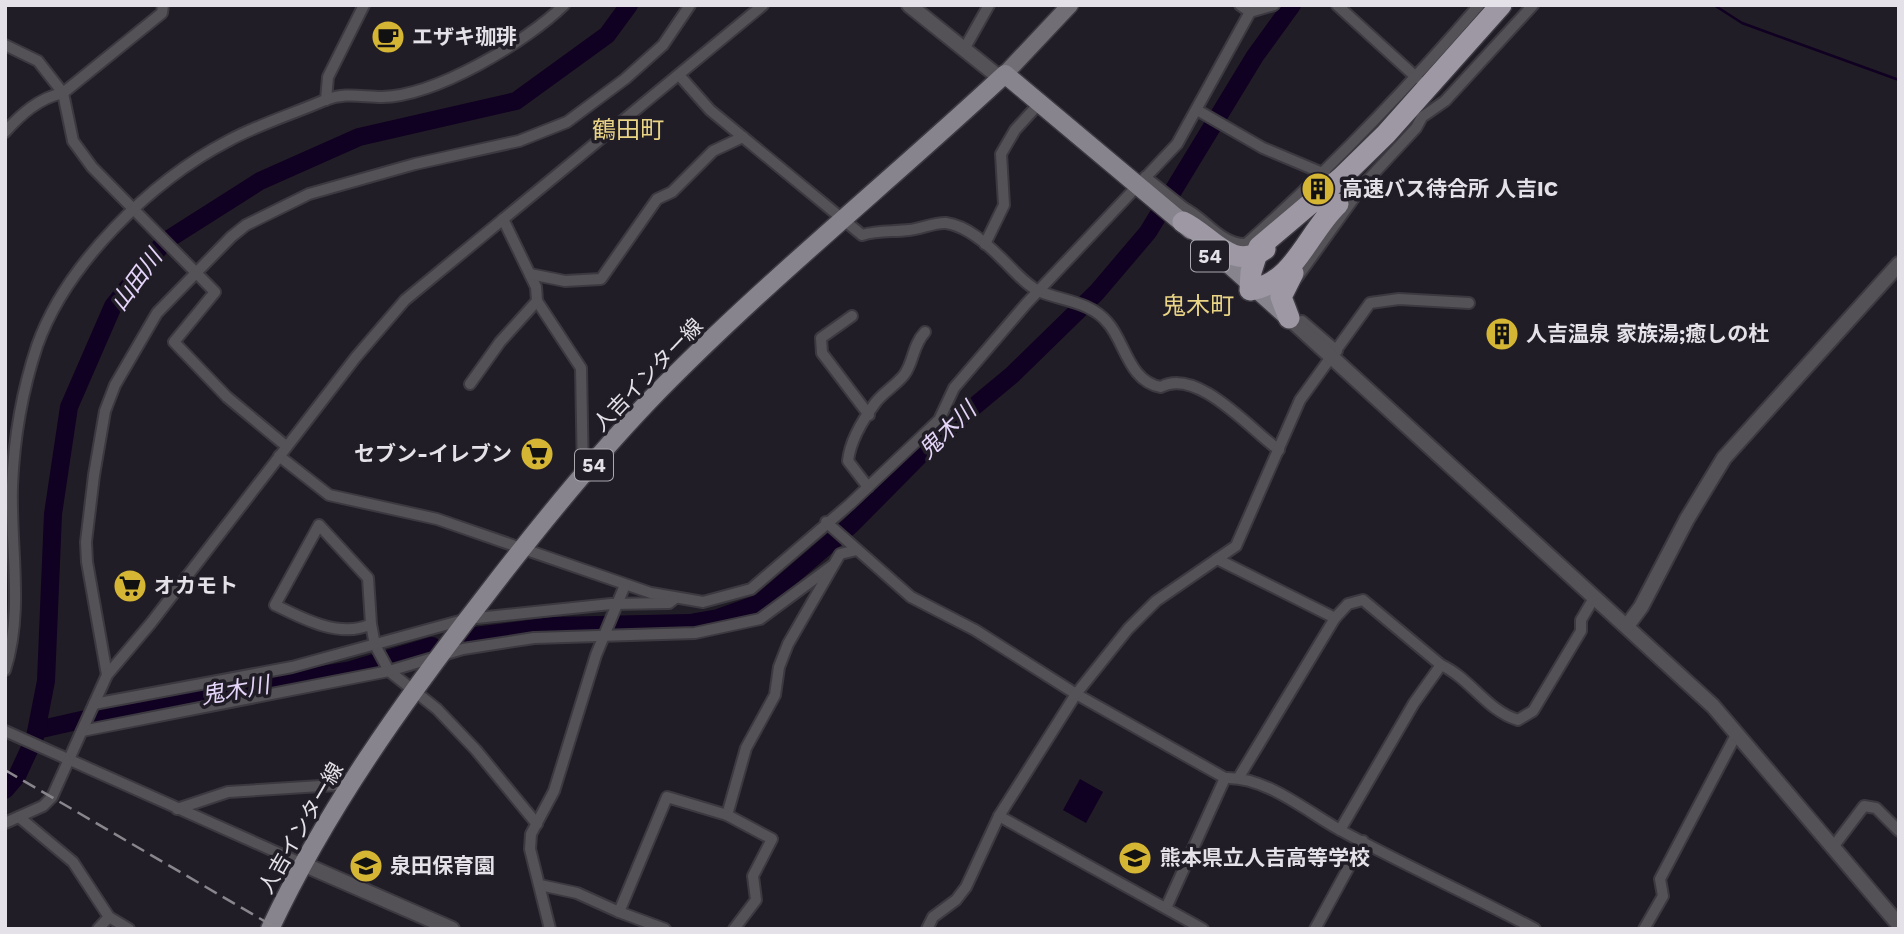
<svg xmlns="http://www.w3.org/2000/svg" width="1904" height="934" font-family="'Work Sans','Noto Sans JP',sans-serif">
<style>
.water{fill:#100021}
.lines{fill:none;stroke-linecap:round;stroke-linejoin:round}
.stream{stroke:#100021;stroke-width:2.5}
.river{stroke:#100021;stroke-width:18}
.minor-casing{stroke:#3c3941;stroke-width:14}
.tertiary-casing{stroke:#3c3941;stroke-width:18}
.secondary-casing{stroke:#3c3941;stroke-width:19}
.primary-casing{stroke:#3c3941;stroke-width:21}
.motorway-casing{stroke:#3c3941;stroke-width:24}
.minor{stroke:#545256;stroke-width:10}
.tertiary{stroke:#545256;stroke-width:14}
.secondary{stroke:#716e76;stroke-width:16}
.primary{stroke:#88848e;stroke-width:18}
.motorway{stroke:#9d98a4;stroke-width:21}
.rail{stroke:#89868d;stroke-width:2.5;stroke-dasharray:14 7;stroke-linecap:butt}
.labels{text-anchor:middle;stroke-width:7;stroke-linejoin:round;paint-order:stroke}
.shield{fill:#211d26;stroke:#aaa7ae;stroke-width:2}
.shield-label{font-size:19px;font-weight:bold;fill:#e4e2e8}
.poi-label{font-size:21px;font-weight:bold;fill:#e4e2e8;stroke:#211d26;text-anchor:start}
.street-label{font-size:21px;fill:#e4e2e8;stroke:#211d26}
.water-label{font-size:23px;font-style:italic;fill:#e5d5fa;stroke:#211d26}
.quarter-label{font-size:24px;fill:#e9d486;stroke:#211d26}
</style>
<rect width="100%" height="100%" fill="#211d26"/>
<polygon class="water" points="1080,779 1103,792 1086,823 1063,810"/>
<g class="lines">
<polyline class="stream" points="1714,5 1742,23 1899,80"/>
<g class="river">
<polyline points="467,637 553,626 690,623 718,618 760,603 851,525 941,434 1012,375 1097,292 1148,232 1255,56 1292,5"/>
<polyline points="37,730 157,703 351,670 432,646"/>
<polyline points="5,790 17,776 35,737 46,681 53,514 69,407 113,306 164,242 260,181 359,137 516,101 607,35 629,5"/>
</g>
<defs>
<g id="minor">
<polyline points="1240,5 1250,12 1274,5"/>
<polyline points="1337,5 1417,78"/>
<polyline points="967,44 989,5"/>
<polyline points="5,45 38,61 63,93 73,141 92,167 215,292 174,342 227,397 286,446"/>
<path d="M679,75L710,110L862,235C878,230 893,232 909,230C921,229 935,222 946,223C967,226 986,243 1000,257C1012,268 1026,286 1041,292C1064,301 1091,302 1108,323C1125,342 1129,382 1161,387C1197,367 1250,429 1279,450"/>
<polyline points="326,100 328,77 364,5"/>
<polyline points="1197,110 1263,148 1325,174"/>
<path d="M5,132C21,114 39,98 63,93L162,13L163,5"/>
<polyline points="1145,177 1184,208"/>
<polyline points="503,219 536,287 537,301 581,368 583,475"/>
<path d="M1181,224L1184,208C1205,218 1221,245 1246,244C1330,169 1406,90 1479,5"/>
<polyline points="985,244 1004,205 1001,154 1015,130 1036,107"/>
<polyline points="530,274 565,281 601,279 657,199 672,192 713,151 743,137"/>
<polyline points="1296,279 1364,184 1416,128 1422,117 1445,101 1533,5"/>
<polyline points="852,316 821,338 822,353 869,415"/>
<polyline points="1302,321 1337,351"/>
<polyline points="470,384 500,342 537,301"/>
<polyline points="279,456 329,495 437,519 651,593 703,602 751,589 850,504 939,420 954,388 1026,304 1177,144 1250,12"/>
<path d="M868,487L848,461C850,441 864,418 876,402C884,392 896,385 904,375C914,362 912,346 925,332"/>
<path d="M826,522L911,597L975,630L1076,694L1225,778C1265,776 1306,811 1340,830C1404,865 1471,895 1535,929"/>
<polyline points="1217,559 1335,618"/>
<path d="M371,624L368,578L319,525L275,605C303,619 341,639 371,624L375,645L389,671L437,709L476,750L537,824"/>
<path d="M5,670C24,611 10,547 12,486C14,439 22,391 37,346C66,264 151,181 228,141C259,124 293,114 325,100C346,92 362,97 382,97C436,96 526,42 564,5"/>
<polyline points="107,675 87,562 86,542 94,475 105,411 115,385 157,313 231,237 246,225 309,194 415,164 519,141 567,122 625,79 663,45 690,5"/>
<polyline points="94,704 292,667 467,619 611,604 669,603 674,599"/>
<polyline points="5,731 303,864"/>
<polyline points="82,731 389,671 463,649 534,638 695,633 760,619 832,566"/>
<path d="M1239,777L1335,618L1348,604L1363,600L1441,665C1470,678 1487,711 1518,720L1533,711L1581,631V620L1594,598"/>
<polyline points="177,809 228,792 352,784"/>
<polyline points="727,815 746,748 775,695 779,667 788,644 840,554 857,550"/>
<polyline points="999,816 1203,929"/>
<polyline points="19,817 73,862 109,917 129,929"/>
<polyline points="5,823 43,806 52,797 107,675 151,623 356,357 405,300 763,5"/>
<polyline points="1340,830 1414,703 1441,665"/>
<polyline points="1833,847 1864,806 1876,808 1899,831"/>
<polyline points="540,885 577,893 619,912 667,797 727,815 772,839 753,876 756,900 734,929"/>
<polyline points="1166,908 1225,778"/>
<polyline points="619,912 665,929"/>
<polyline points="98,929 109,917"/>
<polyline points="550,929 530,849 531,834 554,791 596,655 625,585"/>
<polyline points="927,929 933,917 956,900 966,887 999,816 1076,694 1128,629 1156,601 1236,546 1300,400 1370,303 1399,299 1469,303"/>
<polyline points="1315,929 1363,841"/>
<polyline points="1644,929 1663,896 1660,879 1737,733"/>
</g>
<g id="tertiary">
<polyline points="909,5 1000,78"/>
<polyline points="1289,318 1713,706 1899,925"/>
<polyline points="1627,626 1641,607 1687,519 1724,458 1899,264"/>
<polyline points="303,864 452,929"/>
</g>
<polyline id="secondary" points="1005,74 1070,5"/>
<g id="primary">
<polyline points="1212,249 1288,317"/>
<path d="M270,929C326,810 403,702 483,599C535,531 589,464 648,402C760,286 887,184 1005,74L1191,230"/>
</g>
<g id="motorway">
<path d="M1338,204C1308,232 1294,284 1250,290L1251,272L1259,247L1342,177L1386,134L1501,5"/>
<path d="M1183,222C1211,235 1232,273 1265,249"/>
<polyline points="1289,318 1281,297 1293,273"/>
</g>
</defs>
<use href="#minor" class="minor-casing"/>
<use href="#tertiary" class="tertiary-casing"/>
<use href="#secondary" class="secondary-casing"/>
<use href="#primary" class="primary-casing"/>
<use href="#motorway" class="motorway-casing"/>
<use href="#minor" class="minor"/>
<use href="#tertiary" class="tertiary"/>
<use href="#secondary" class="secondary"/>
<use href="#primary" class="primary"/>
<use href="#motorway" class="motorway"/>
<polyline class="rail" points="5,770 278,929"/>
</g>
<defs>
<symbol id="cafe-disc" viewBox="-11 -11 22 22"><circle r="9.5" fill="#d5b534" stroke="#211d26"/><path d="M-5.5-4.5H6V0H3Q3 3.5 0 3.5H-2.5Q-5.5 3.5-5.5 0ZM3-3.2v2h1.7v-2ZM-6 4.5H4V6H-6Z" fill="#111"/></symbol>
<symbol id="building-disc" viewBox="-11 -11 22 22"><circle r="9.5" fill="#d5b534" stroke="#211d26"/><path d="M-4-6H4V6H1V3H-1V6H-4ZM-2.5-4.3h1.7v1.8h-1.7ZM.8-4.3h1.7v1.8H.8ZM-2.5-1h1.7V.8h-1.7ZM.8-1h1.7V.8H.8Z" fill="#111"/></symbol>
<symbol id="supermarket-disc" viewBox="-11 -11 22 22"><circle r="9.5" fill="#d5b534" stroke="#211d26"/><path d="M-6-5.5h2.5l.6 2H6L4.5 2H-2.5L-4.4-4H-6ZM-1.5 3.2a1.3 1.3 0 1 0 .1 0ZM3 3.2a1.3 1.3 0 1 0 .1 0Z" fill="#111"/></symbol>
<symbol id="school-disc" viewBox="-11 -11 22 22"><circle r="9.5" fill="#d5b534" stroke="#211d26"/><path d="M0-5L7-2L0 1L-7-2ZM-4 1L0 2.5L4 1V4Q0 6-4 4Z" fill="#111"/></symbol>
</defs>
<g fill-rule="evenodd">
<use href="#cafe-disc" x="369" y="18" width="38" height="38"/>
<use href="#building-disc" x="1299" y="170" width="38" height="38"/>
<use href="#building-disc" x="1483" y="315" width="38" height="38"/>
<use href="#supermarket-disc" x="518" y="435" width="38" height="38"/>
<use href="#supermarket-disc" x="111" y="567" width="38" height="38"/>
<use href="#school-disc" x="1116" y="839" width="38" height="38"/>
<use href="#school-disc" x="347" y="847" width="38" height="38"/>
</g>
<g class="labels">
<g class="shield">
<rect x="1191" y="240.5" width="38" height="31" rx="5"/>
<rect x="575" y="449.5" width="38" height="31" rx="5"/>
</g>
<g class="shield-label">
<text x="1210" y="263">54</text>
<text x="594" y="472">54</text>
</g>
<g class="poi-label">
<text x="412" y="44">エザキ珈琲</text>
<text x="1342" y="196">高速バス待合所 人吉IC</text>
<text x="1526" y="341">人吉温泉 家族湯;癒しの杜</text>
<text x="512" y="461" text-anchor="end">セブン-イレブン</text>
<text x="154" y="593">オカモト</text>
<text x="1160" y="865">熊本県立人吉高等学校</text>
<text x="390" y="873">泉田保育園</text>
</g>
<g class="street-label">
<text transform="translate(648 375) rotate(-46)" y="7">人吉インター線</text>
<text transform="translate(301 828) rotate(-60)" y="7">人吉インター線</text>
</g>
<g class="water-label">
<text transform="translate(136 280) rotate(-54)" y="8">山田川</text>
<text transform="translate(947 430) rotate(-44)" y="8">鬼木川</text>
<text transform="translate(235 690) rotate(-10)" y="8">鬼木川</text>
</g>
<g class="quarter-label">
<text x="628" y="138">鶴田町</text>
<text x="1198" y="314">鬼木町</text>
</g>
</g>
<rect width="1904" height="934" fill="none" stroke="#e4e2e8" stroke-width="14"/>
</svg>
